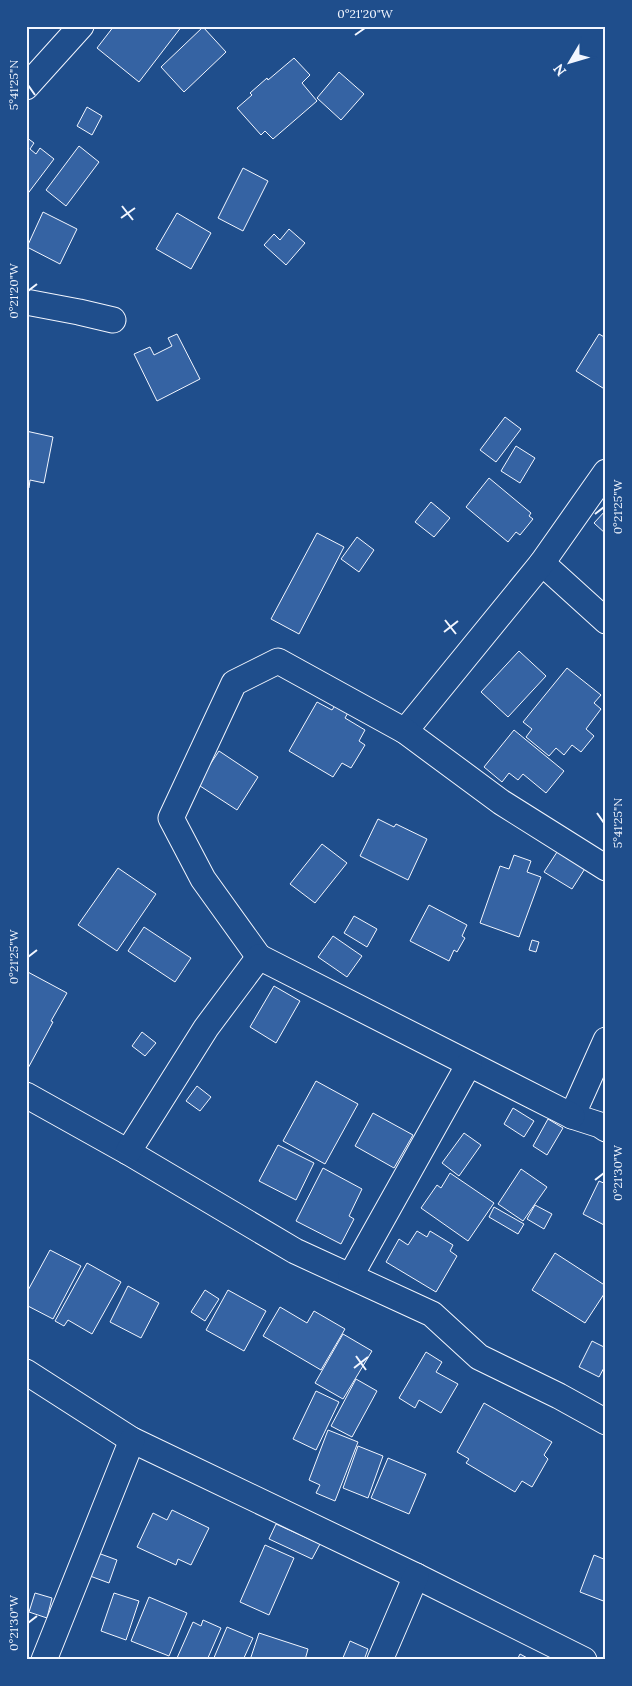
<svg xmlns="http://www.w3.org/2000/svg" width="632" height="1686" font-family="Lora,serif">
  <style>
    .building { fill: #3563a3; stroke: #f2f6ff }
    .lines { fill: none; stroke-linecap: round; stroke-linejoin: round }
    .minor-casing { stroke: #f2f6ff; stroke-width: 27 }
    .minor { stroke: #1f4e8c; stroke-width: 25 }
    .ticks { fill: none; stroke: #f2f6ff; stroke-width: 2 }
    .neatline { fill: none; stroke: #f2f6ff; stroke-width: 2 }
    .ticks-label { font-size: 12px; text-anchor: middle; fill: #f2f6ff }
  </style>
  <rect width="100%" height="100%" fill="#1f4e8c"/>
  <g class="building">
    <path d="M114,26H182L139,82L97,48Z"/>
    <path d="M203,27L226,52L184,92L161,67Z"/>
    <path d="M294,58L310,75L302,83L317,101L273,139L265,131L261,135L237,108L252,95L250,93L267,78L268,80Z"/>
    <path d="M339,72L364,94L341,120L317,98Z"/>
    <path d="M87,107L102,116L92,135L77,126Z"/>
    <path d="M26,137L34,143L30,149L36,154L40,148L54,159L26,196Z"/>
    <path d="M79,146L99,162L66,206L46,190Z"/>
    <path d="M243,168L268,181L243,231L218,218Z"/>
    <path d="M43,212L77,229L60,264L27,247Z"/>
    <path d="M177,213L211,233L191,269L156,249Z"/>
    <path d="M289,229L305,243L286,265L264,245L274,234L280,240Z"/>
    <path d="M177,334L200,379L157,401L134,354L150,347L154,355L172,346L168,338Z"/>
    <path d="M599,334L606,338V390L576,371Z"/>
    <path d="M505,417L521,429L496,462L480,450Z"/>
    <path d="M26,431L53,437L44,483L30,480L29,488H26Z"/>
    <path d="M516,446L535,458L520,483L501,471Z"/>
    <path d="M489,478L531,513L529,516L533,519L520,535L516,532L508,542L466,507Z"/>
    <path d="M431,502L450,518L434,537L415,522Z"/>
    <path d="M606,510V534L594,523Z"/>
    <path d="M317,533L344,547L299,634L271,619Z"/>
    <path d="M357,537L374,550L359,572L341,559Z"/>
    <path d="M519,651L546,676L508,717L481,692Z"/>
    <path d="M567,668L601,695L594,703L601,709L586,729L594,736L581,752L572,745L564,755L556,748L549,756L526,737L532,729L523,722Z"/>
    <path d="M317,702L332,710L336,704L349,711L345,718L365,730L359,741L365,745L351,768L342,763L333,777L289,751Z"/>
    <path d="M514,730L564,771L546,793L523,774L518,780L509,773L502,782L484,767Z"/>
    <path d="M219,751L258,777L237,810L197,784Z"/>
    <path d="M378,819L394,827L396,824L427,839L408,880L360,856Z"/>
    <path d="M322,844L347,863L315,903L290,884Z"/>
    <path d="M559,849L586,867L572,889L544,872Z"/>
    <path d="M514,855L531,861L527,872L541,877L519,937L480,923L500,866L509,869Z"/>
    <path d="M118,868L156,894L117,951L78,925Z"/>
    <path d="M429,905L467,925L462,936L465,938L457,952L454,950L449,961L410,941Z"/>
    <path d="M354,916L377,929L367,947L344,933Z"/>
    <path d="M144,927L191,958L175,982L128,951Z"/>
    <path d="M333,936L362,956L347,977L318,957Z"/>
    <path d="M532,940L539,942L536,952L529,950Z"/>
    <path d="M26,971L67,993L51,1021L53,1022L26,1072Z"/>
    <path d="M274,986L300,1001L276,1043L250,1027Z"/>
    <path d="M142,1032L156,1043L145,1056L132,1046Z"/>
    <path d="M316,1081L358,1104L325,1164L283,1141Z"/>
    <path d="M197,1086L211,1097L200,1111L186,1101Z"/>
    <path d="M513,1108L534,1121L524,1137L504,1124Z"/>
    <path d="M373,1113L413,1135L394,1168L355,1146Z"/>
    <path d="M548,1119L563,1128L547,1155L533,1146Z"/>
    <path d="M464,1133L481,1145L459,1176L442,1163Z"/>
    <path d="M278,1145L314,1163L296,1200L259,1181Z"/>
    <path d="M323,1168L362,1189L349,1216L354,1219L341,1244L296,1221Z"/>
    <path d="M521,1169L547,1187L523,1221L498,1204Z"/>
    <path d="M450,1173L494,1203L468,1241L421,1208L437,1185L441,1188Z"/>
    <path d="M599,1181L606,1184V1226L583,1214Z"/>
    <path d="M535,1205L552,1214L544,1229L527,1219Z"/>
    <path d="M494,1207L524,1224L518,1234L489,1217Z"/>
    <path d="M417,1231L427,1237L430,1231L453,1245L450,1251L457,1256L436,1292L386,1262L399,1239L408,1245Z"/>
    <path d="M50,1250L81,1266L53,1319L26,1305V1294Z"/>
    <path d="M555,1253L606,1286V1291L585,1323L532,1290Z"/>
    <path d="M87,1263L121,1282L92,1334L68,1320L64,1326L55,1321Z"/>
    <path d="M128,1286L159,1303L141,1338L110,1322Z"/>
    <path d="M205,1290L219,1299L205,1321L191,1312Z"/>
    <path d="M228,1290L266,1311L244,1351L206,1330Z"/>
    <path d="M280,1307L307,1323L314,1311L345,1329L321,1370L263,1336Z"/>
    <path d="M343,1334L372,1351L343,1399L315,1383Z"/>
    <path d="M592,1341L606,1348V1364L599,1377L579,1367Z"/>
    <path d="M426,1352L442,1362L436,1372L458,1384L441,1413L419,1400L415,1408L399,1398Z"/>
    <path d="M356,1379L377,1391L352,1437L331,1426Z"/>
    <path d="M316,1391L339,1402L316,1450L293,1439Z"/>
    <path d="M484,1403L552,1442L544,1455L548,1459L532,1487L522,1481L515,1492L466,1463L469,1459L457,1452Z"/>
    <path d="M328,1430L358,1442L335,1501L316,1493L320,1485L309,1480Z"/>
    <path d="M358,1446L383,1456L368,1498L343,1488Z"/>
    <path d="M388,1458L426,1474L409,1514L371,1498Z"/>
    <path d="M172,1510L209,1528L191,1565L178,1559L176,1565L137,1547L153,1513L167,1520Z"/>
    <path d="M276,1524L320,1544L312,1559L269,1539Z"/>
    <path d="M265,1545L294,1558L269,1615L240,1602Z"/>
    <path d="M98,1553L117,1560L109,1583L90,1576Z"/>
    <path d="M594,1555L606,1560V1602L580,1592Z"/>
    <path d="M35,1593L52,1598L47,1618L29,1612Z"/>
    <path d="M114,1593L139,1601L126,1640L101,1631Z"/>
    <path d="M149,1597L187,1613L169,1656L131,1641Z"/>
    <path d="M203,1620L221,1628L207,1660H180L177,1658L193,1622L201,1626Z"/>
    <path d="M227,1627L253,1638L243,1660H213Z"/>
    <path d="M259,1633L308,1649L305,1660H250Z"/>
    <path d="M350,1641L368,1649L364,1660H342Z"/>
    <path d="M520,1654L531,1660H517Z"/>
  </g>
  <g class="lines">
    <g class="minor-casing">
      <g id="minor">
        <path d="M26,87L81,26"/>
        <path d="M26,302L79,312L113,320"/>
        <path d="M542,563L606,621"/>
        <path d="M405,731L542,563L606,472"/>
        <path d="M259,957L203,879L171,818L234,683L278,661L405,731L501,802L606,868"/>
        <path d="M606,1040L572,1116L600,1125L606,1129"/>
        <path d="M26,1095L128,1152L295,1251L432,1314L479,1357L559,1396L606,1422"/>
        <path d="M128,1152L206,1028L259,957L572,1116"/>
        <path d="M351,1275L469,1064"/>
        <path d="M26,1372L132,1440L416,1576L584,1660"/>
        <path d="M44,1660L132,1440"/>
        <path d="M380,1660L416,1576"/>
      </g>
    </g>
    <use href="#minor" class="minor"/>
  </g>
  <path class="ticks" d="M355,35L365,28M28,85L35,95M122,206L133,220M121,218L135,208M28,291L37,284M595,514L604,507M445,620L456,634M444,632L458,621M597,813L604,823M28,957L37,950M595,1180L604,1173M356,1356L366,1370M354,1368L368,1357M28,1623L37,1616"/>
  <rect width="632" height="1686" fill="none" stroke="#1f4e8c" stroke-width="55"/>
  <g transform="translate(570 62) rotate(232)" stroke="#1f4e8c" stroke-width="4" paint-order="stroke">
  <path d="M0-4L9 19L0 12L-9 19Z" fill="#f2f6ff"/>
  <text y="-8" font-size="14" font-weight="bold" text-anchor="middle" fill="#f2f6ff">N</text>
  </g>
  <rect x="28" y="28" width="576" height="1630" class="neatline"/>
  <g class="ticks-label">
    <text x="365" y="18">0°21'20"W</text>
    <text transform="translate(14 85) rotate(-90)" y="4">5°41'25"N</text>
    <text transform="translate(14 291) rotate(-90)" y="4">0°21'20"W</text>
    <text transform="translate(618 507) rotate(-90)" y="4">0°21'25"W</text>
    <text transform="translate(618 823) rotate(-90)" y="4">5°41'25"N</text>
    <text transform="translate(14 957) rotate(-90)" y="4">0°21'25"W</text>
    <text transform="translate(618 1173) rotate(-90)" y="4">0°21'30"W</text>
    <text transform="translate(14 1623) rotate(-90)" y="4">0°21'30"W</text>
  </g>
</svg>
